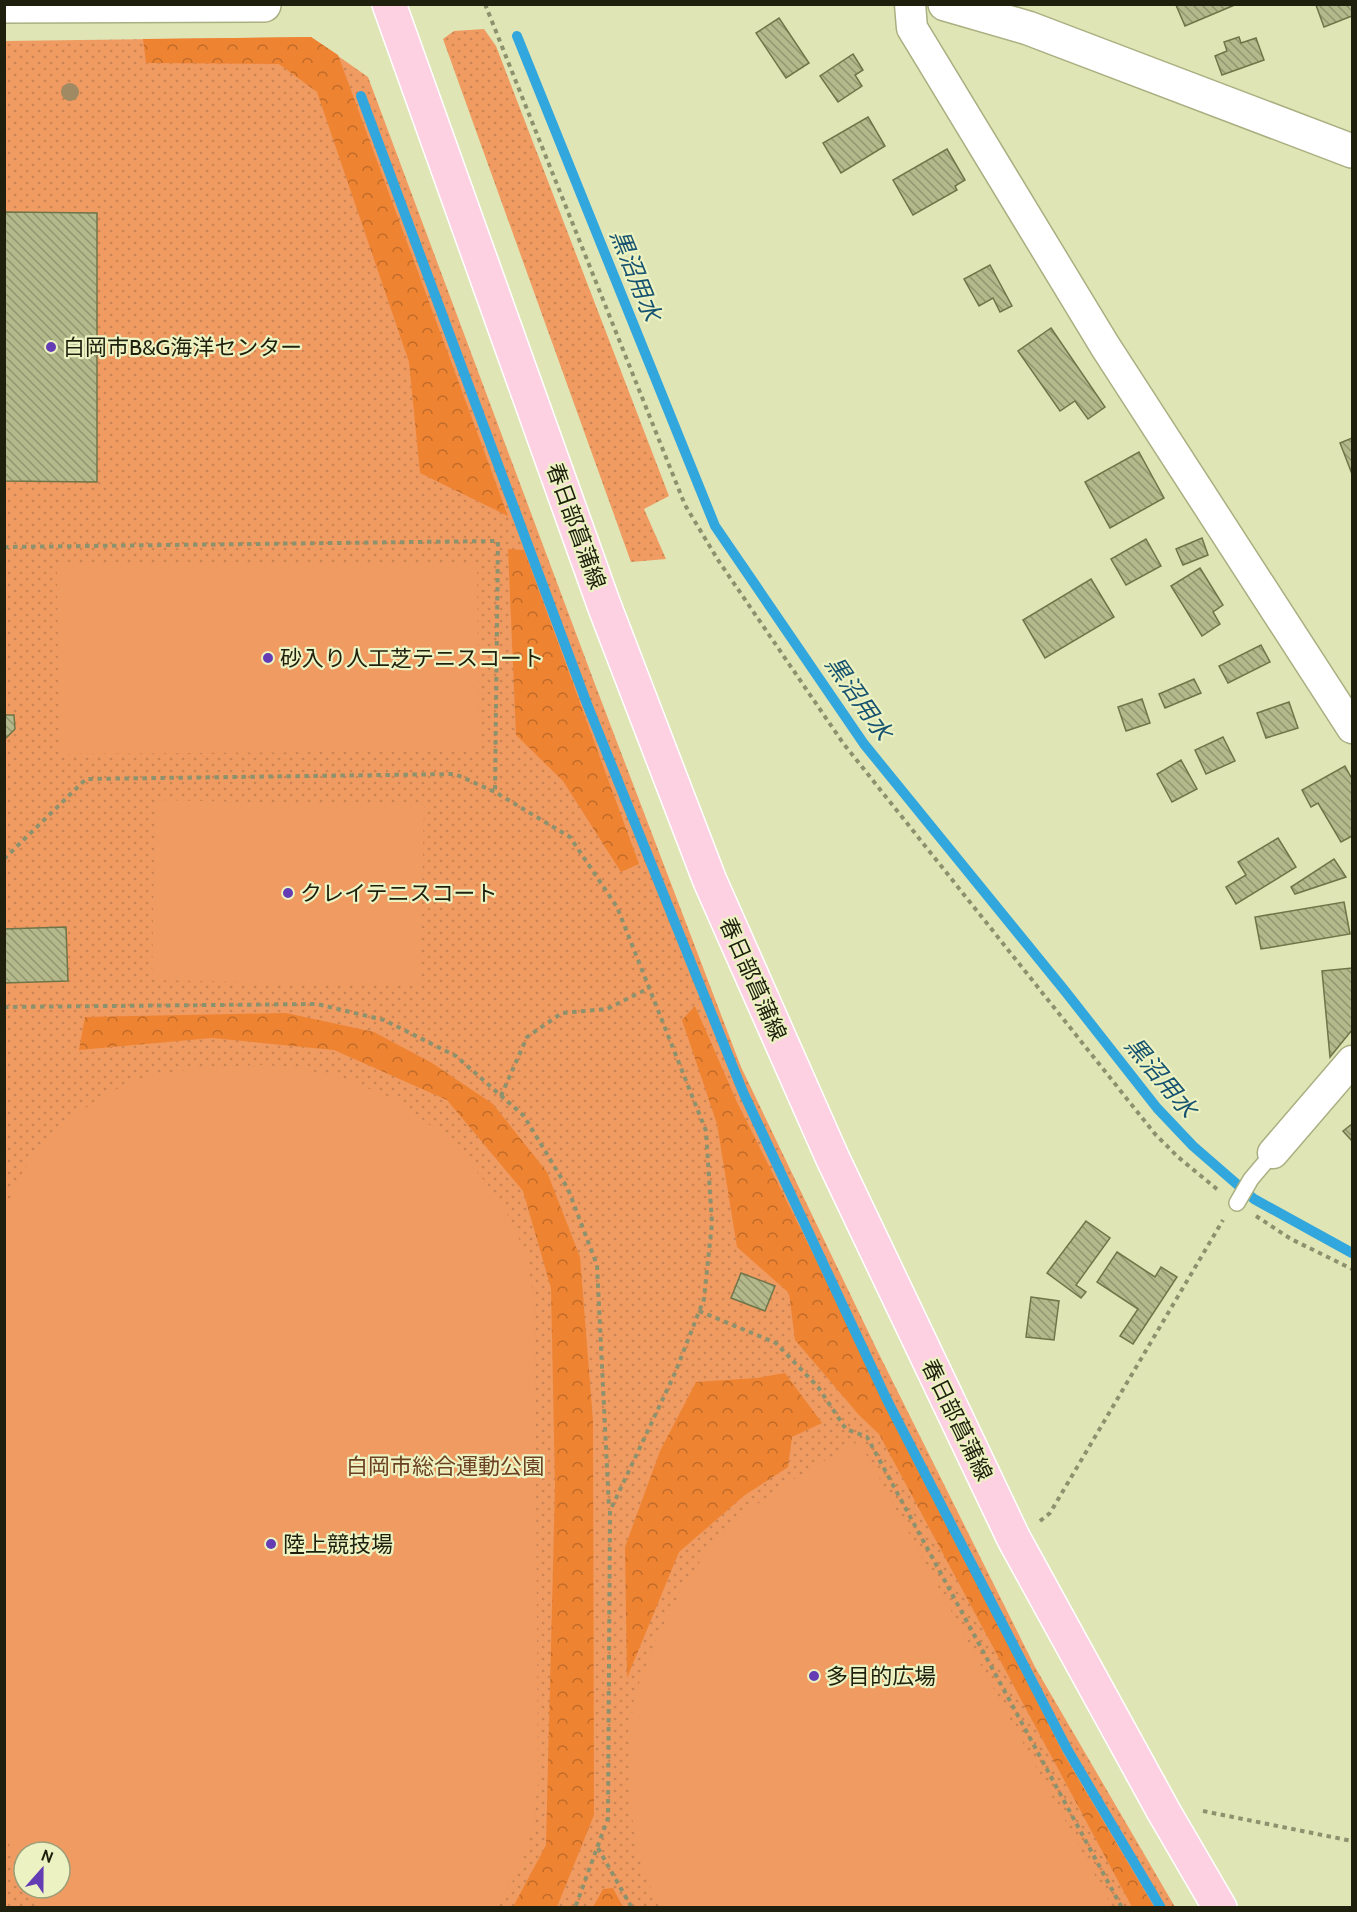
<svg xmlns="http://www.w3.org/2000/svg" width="1357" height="1912" font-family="Cabin,'Noto Sans JP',sans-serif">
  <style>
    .grass { fill: url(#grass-dots); fill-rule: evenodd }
    .forest { fill: url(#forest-crowns) }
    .garden { fill: #f09b62 }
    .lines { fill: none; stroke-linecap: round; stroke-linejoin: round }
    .stream { stroke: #32a7dd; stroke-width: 10 }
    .building { fill: url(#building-back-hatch); stroke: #707549; stroke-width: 1.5 }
    .service-casing { stroke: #aaaf81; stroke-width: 18 }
    .minor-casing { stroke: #aaaf81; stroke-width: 33 }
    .tertiary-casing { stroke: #aaaf81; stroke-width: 36 }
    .primary-casing { stroke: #fff; stroke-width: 36 }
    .path { stroke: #8d926e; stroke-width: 4; stroke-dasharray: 4.5 4.5; stroke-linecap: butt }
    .service { stroke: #fff; stroke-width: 15 }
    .minor { stroke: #fff; stroke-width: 30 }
    .tertiary { stroke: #fff; stroke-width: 33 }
    .primary { stroke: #fdd1e2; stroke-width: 33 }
    .tree { fill: #a08a64 }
    .poi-dot { fill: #643db5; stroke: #ecf2c1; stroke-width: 2 }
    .labels { text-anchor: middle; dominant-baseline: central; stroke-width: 4.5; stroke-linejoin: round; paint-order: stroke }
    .poi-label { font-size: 22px; fill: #1e200d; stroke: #ecf2c1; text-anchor: start }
    .street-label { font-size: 22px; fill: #1e200d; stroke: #ecf2c1 }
    .park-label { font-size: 22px; fill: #6c4022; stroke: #ecf2c1 }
    .water-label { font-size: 24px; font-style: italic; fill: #175370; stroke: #ecf2c1 }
  </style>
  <defs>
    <pattern id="grass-dots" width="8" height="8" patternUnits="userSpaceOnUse" patternTransform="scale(1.5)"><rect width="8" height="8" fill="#f09b62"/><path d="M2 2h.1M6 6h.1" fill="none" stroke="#cd8554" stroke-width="1.8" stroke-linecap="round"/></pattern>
    <pattern id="forest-crowns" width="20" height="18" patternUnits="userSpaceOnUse" patternTransform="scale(1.5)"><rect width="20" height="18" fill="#ee8332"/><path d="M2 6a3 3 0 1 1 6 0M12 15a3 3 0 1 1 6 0" fill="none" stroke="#c06b29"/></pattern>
    <pattern id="building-back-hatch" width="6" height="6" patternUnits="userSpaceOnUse" patternTransform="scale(1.5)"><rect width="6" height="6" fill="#b3b98a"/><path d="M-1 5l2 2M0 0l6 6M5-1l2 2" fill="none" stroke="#91966f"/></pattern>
  </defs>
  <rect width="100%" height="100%" fill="#dfe5b5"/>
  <g class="grass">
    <path d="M484,29L496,46L669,496L644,509L666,559L631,562L443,39L454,31Z"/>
    <path d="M311,37L368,77L596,687L741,1067L877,1350L1035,1667L1175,1907H5L4,41ZM24,1852H60V1888H24Z"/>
  </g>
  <g class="forest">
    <path d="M311,37L338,55L508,516L420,473L409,362L317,92L279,64L146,63L143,39Z"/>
    <path d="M508,549L524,550L639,864L621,872L563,781L516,735Z"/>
    <path d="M695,1006L737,1102L1064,1755L1154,1907H1132L879,1434L859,1415L795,1340L789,1293L737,1247L717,1124L682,1020Z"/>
    <path d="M286,1013L374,1032L432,1063L493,1104L547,1172L580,1257L593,1421L594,1815L557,1907H513L546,1845L555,1486L551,1288L523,1191L447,1100L334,1050L212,1038L79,1050L85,1017Z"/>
    <path d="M785,1373L822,1423L792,1437L788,1467L745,1495L679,1552L627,1678L625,1547L660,1451L696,1382L757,1378Z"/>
    <path d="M613,1888L623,1907H593L603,1889Z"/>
  </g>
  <g class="garden">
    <path d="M477,563L479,751L59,754L57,565Z"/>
    <path d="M155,800L424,806L420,986L152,980Z"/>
    <path d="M261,1065L293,1067L339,1077L397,1100L453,1143L501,1201L526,1254L535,1305L538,1783L533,1827L518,1873L495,1907H39L29,1888H60V1852H24V1878L11,1850L4,1827L5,1214C7,1207 9,1200 12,1193C34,1140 101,1087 156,1075C191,1067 226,1066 261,1065Z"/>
    <path d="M859,1441L1112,1907H659C652,1889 640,1868 637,1848C628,1802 627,1746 634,1699C636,1689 641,1679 645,1669C664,1617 693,1561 734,1523C771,1490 816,1466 859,1441Z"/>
  </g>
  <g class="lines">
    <g class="stream">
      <path d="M517,36L715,526L864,744L1065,991L1157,1108L1193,1146L1254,1199L1352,1253"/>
      <path d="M361,96L587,704L743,1092L887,1400L1067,1749L1161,1908"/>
    </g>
  </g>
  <g class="building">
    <path d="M1352,4V16L1324,27L1316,5Z"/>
    <path d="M1176,5V4H1237L1185,26Z"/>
    <path d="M779,18L809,63L786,78L756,33Z"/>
    <path d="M1239,37L1241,43L1256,38L1264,60L1222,75L1215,56L1227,51L1224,42Z"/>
    <path d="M853,54L863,70L855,75L862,86L838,102L820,76Z"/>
    <path d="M868,117L885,146L841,173L823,143Z"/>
    <path d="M947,149L965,180L955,186L957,190L913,215L893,180Z"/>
    <path d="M4,212L97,213V482L4,481Z"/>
    <path d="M990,265L1012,306L1000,312L993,298L979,306L964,279Z"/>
    <path d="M1051,328L1105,407L1088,419L1075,401L1060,411L1018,351Z"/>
    <path d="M1352,438V474L1340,443Z"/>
    <path d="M1139,452L1164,498L1110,528L1085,482Z"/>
    <path d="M1202,538L1208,555L1183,565L1176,549Z"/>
    <path d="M1146,539L1161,566L1126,585L1111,559Z"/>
    <path d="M1200,568L1223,605L1213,612L1220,624L1202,636L1171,586Z"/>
    <path d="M1091,579L1114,617L1045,658L1023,620Z"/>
    <path d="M1261,645L1270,662L1228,683L1219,666Z"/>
    <path d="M1194,679L1201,693L1165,708L1159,694Z"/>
    <path d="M1142,699L1150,723L1126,731L1118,707Z"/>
    <path d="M1289,702L1298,728L1266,738L1257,713Z"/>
    <path d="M4,715H14L15,729L4,740Z"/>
    <path d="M1223,737L1235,761L1206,774L1195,750Z"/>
    <path d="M1181,760L1197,789L1172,802L1157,774Z"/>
    <path d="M1345,766L1352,779V836L1341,842L1318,803L1311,807L1302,790Z"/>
    <path d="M1278,838L1296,867L1236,904L1226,887L1246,875L1238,862Z"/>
    <path d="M1334,859L1346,877L1295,894L1291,887Z"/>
    <path d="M1344,902L1350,934L1261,949L1255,917Z"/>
    <path d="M66,927L68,981L4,983V929Z"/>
    <path d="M1352,968V1030L1330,1057L1322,971Z"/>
    <path d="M1352,1124V1141L1343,1131Z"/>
    <path d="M1086,1221L1110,1238L1076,1285L1086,1292L1081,1298L1047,1273Z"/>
    <path d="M1117,1252L1155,1277L1161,1267L1177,1277L1133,1344L1120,1336L1138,1309L1097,1282Z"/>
    <path d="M741,1273L775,1286L765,1311L731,1298Z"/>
    <path d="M1031,1297L1059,1301L1054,1340L1026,1337Z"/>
  </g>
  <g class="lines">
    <g class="service-casing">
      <path id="service" d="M1237,1203L1251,1179L1273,1153"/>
    </g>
    <g class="minor-casing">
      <g id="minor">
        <path d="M910,4L912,28L1105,346L1352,728"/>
        <path d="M1273,1153L1352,1061"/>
      </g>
    </g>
    <g class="tertiary-casing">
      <g id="tertiary">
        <path d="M945,4L1028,28L1352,151"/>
        <path d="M4,6L264,5"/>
      </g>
    </g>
    <g class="primary-casing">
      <path id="primary" d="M389,4L604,605L710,881L833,1159L1014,1539L1164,1812L1220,1908"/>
    </g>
    <g class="path">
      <path d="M485,4L685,505L718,560L843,743L1155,1134L1178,1157L1218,1190"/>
      <path d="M4,547L498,541L495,792"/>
      <path d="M4,859L86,779L455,774L495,792L570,837L617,907L706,1131L712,1223L704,1299L675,1373L610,1511L608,1818L575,1908"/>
      <path d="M4,1007L317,1004L384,1020L456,1056L524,1116L568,1189L597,1265L609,1508"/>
      <path d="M501,1096L527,1037L562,1013L607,1009L649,988"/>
      <path d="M1256,1216L1291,1239L1352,1269"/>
      <path d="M699,1311L776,1343L818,1387L846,1429L867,1437L1122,1908"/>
      <path d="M1040,1521L1050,1513L1223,1220"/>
      <path d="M1203,1811L1352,1841"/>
      <path d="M598,1848L632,1908"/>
    </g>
    <use href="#service" class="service"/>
    <use href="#minor" class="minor"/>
    <use href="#tertiary" class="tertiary"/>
    <use href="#primary" class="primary"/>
  </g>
  <circle class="tree" cx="70" cy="92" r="9"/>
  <g class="poi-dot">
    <circle cx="51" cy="347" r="6"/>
    <circle cx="268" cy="658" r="6"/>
    <circle cx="288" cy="893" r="6"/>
    <circle cx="271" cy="1544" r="6"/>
    <circle cx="814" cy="1676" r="6"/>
  </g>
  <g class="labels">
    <g class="poi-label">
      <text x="63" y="347">白岡市B&amp;G海洋センター</text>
      <text x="280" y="658">砂入り人工芝テニスコート</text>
      <text x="300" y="893">クレイテニスコート</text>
      <text x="283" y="1544">陸上競技場</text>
      <text x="826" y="1676">多目的広場</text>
    </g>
    <g class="street-label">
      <text transform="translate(576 526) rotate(70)">春日部菖蒲線</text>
      <text transform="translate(753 979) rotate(66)">春日部菖蒲線</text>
      <text transform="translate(957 1420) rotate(64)">春日部菖蒲線</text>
    </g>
    <g class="park-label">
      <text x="445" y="1466">白岡市総合運動公園</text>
    </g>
    <g class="water-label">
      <text transform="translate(636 275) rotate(68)">黒沼用水</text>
      <text transform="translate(859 698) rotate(55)">黒沼用水</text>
      <text transform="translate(1161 1077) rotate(50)">黒沼用水</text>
    </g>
  </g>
  <rect width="1357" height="1912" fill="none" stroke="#1e200d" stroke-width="12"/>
  <g transform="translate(42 1870) rotate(21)"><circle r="28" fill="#ecf2c1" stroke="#9a9e79" stroke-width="1.5"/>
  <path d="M0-4.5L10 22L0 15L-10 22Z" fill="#643db5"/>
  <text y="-9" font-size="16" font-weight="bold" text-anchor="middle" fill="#1e200d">N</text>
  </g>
</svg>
